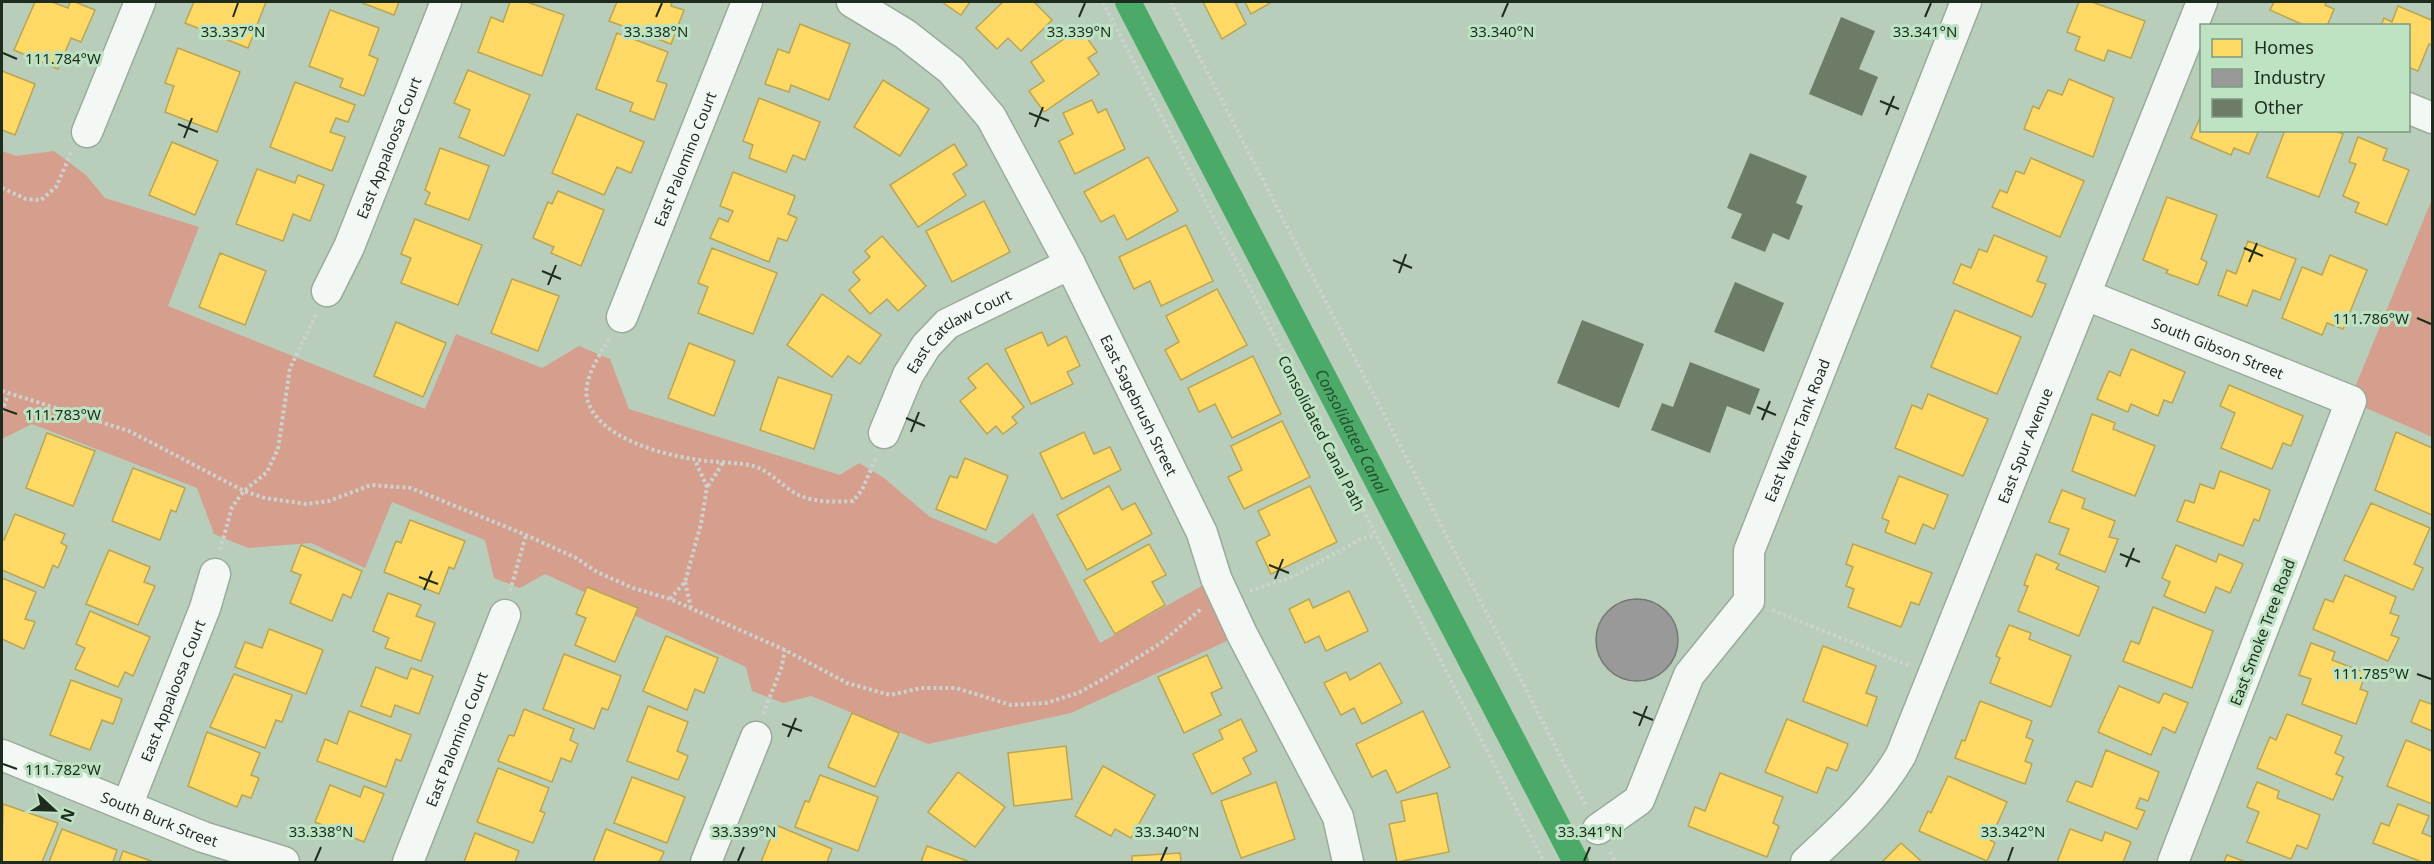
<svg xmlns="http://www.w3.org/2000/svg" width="2434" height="864" font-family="'Noto Sans',sans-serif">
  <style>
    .green { fill: #d69e8d }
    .homes { fill: #ffd966; stroke: #bba551; stroke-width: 1.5 }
    .industry { fill: #999; stroke: #747874; stroke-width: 1.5 }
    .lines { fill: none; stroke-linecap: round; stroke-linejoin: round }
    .canal { stroke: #4caa68; stroke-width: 26 }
    .building { fill: #6d7c66 }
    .minor-casing { stroke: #9aab9c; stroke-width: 33 }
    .path { stroke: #ccd2cd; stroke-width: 4; stroke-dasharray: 3 3; stroke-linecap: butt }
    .minor { stroke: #f4f8f5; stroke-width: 30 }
    .ticks { fill: none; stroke: #1d2c1f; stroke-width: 2 }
    .labels { text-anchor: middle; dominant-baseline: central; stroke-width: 6; stroke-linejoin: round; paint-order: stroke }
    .street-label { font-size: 15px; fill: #1d2c1f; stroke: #bde3c2 }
    .water-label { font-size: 16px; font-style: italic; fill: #25512e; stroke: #bde3c2 }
    .ticks-label { font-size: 15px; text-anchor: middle; fill: #1d2c1f; stroke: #bde3c2; stroke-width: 6; stroke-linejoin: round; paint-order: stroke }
  </style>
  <rect width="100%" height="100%" fill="#b8cebb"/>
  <g class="green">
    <path d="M2,151L16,156L54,151L86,175L105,198L199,227L168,306L425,409L456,334L542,368L579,346L610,359L629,409L840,475L859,463L884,478L930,517L996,544L1033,513L1100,643L1216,578L1242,634L1071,713L928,744L811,696L783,703L752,691L746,667L545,574L520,588L494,578L485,540L392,502L365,568L311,543L248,548L214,534L197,488L32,424L2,439Z"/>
    <path d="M2432,199V437L2366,408L2356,385Z"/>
  </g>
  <g class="homes">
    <path d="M35,2H52L68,8L70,2H75L95,10L81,42L71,38L58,69L14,50Z"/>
    <path d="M194,2H266L248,48L185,23Z"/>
    <path d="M360,2H399L394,15Z"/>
    <path d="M510,2H527L564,15L542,76L478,52L491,17L503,22Z"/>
    <path d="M617,2H672L671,6L684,10L671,44L609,21Z"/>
    <path d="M942,2H970L961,15Z"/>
    <path d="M1003,2H1034L1052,20L1021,51L1008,38L997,49L976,28Z"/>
    <path d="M1203,2H1235L1246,24L1222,39Z"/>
    <path d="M1245,2H1272L1251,14Z"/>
    <path d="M2079,2H2092L2145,21L2131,58L2108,50L2104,61L2075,50L2080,37L2067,32Z"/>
    <path d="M2274,2H2326L2325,5L2334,9L2327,26H2306L2270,10Z"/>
    <path d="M2398,6L2431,20L2432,16V45L2429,44L2418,71L2408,67V26H2381L2384,18L2392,22Z"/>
    <path d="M330,10L379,28L369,55L378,59L364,96L340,87L343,79L309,66Z"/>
    <path d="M800,24L850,44L829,100L791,85L789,92L765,84L778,49L789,53Z"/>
    <path d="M1080,28L1097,52L1088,58L1099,74L1044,112L1029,91L1044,81L1031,62Z"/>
    <path d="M617,33L668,52L657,81L667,84L654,120L630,111L633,103L596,89Z"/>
    <path d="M178,48L240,72L217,132L165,112L174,86L165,83Z"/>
    <path d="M468,70L530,95L504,156L459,137L470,110L454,103Z"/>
    <path d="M2,71L35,84L15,135L2,130Z"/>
    <path d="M2069,79L2114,98L2093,157L2024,129L2033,106L2039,109L2048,90L2062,95Z"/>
    <path d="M883,80L929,109L900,156L854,127Z"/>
    <path d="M295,82L355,105L348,122L336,118L330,132L345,137L332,171L270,147Z"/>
    <path d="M759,98L820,122L805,160L793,155L786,172L749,158L753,145L743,141Z"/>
    <path d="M1092,100L1098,113L1106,109L1125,149L1075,174L1059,141L1073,134L1063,113Z"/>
    <path d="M577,114L644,142L631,173L617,167L604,195L552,173Z"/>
    <path d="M2202,114V130H2259L2249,154L2234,148L2231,155L2191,138Z"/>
    <path d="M2285,130H2333L2343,134L2319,197L2267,177Z"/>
    <path d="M2358,137L2387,149L2383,160L2409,170L2387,225L2355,212L2359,203L2343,196L2356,164L2349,162Z"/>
    <path d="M172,142L218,161L195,215L149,195Z"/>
    <path d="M954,144L967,165L953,174L966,195L918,227L890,185Z"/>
    <path d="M440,148L489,166L469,220L425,204L430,193L425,190Z"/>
    <path d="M1148,157L1178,211L1127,240L1114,215L1101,222L1084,192Z"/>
    <path d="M2031,158L2084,181L2060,237L1992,207L2000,190L2007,193L2016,171L2024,174Z"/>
    <path d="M257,169L295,183L298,175L324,185L310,221L293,214L283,241L236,224Z"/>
    <path d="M733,172L795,196L788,214L797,218L787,241L778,238L769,262L710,238L719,218L728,222L733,211L720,206Z"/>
    <path d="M558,191L604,210L581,266L551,253L554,247L533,238L548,202L552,204Z"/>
    <path d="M2167,197L2217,215L2201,259L2207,262L2198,285L2166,273L2168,270L2143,260Z"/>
    <path d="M984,201L1010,252L952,282L926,231Z"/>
    <path d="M415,219L482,245L458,305L401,283L411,258L401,254Z"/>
    <path d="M1186,225L1213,281L1161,306L1150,281L1134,289L1119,257Z"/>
    <path d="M1994,235L2047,257L2037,281L2046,284L2032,317L1953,283L1961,264L1971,268L1979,249L1987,252Z"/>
    <path d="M882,236L926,286L898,311L887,299L870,314L849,290L860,280L853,272L870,257L865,251Z"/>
    <path d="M2248,241L2296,259L2280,300L2253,290L2247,306L2218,295L2227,270L2236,274Z"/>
    <path d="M712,248L777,273L753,334L698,313L708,287L698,283Z"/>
    <path d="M220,253L266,271L245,325L199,307Z"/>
    <path d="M2330,255L2367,270L2343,329L2327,323L2322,335L2282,318L2302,267L2322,275Z"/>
    <path d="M512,279L559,296L538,351L491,333Z"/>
    <path d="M1217,289L1247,345L1181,380L1165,350L1179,342L1166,316Z"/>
    <path d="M822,294L881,335L860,364L848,356L832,377L787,345Z"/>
    <path d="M1955,310L2021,337L1997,394L1931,367Z"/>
    <path d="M396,322L446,343L423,397L374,376Z"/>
    <path d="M1042,332L1048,346L1066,336L1080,366L1067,372L1073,384L1031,404L1005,349Z"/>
    <path d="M689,343L735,361L714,416L668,398Z"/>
    <path d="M2131,349L2185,372L2172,403L2164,400L2158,416L2131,404L2128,412L2097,399L2109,371L2120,376Z"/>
    <path d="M1253,356L1281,414L1232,438L1215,404L1199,412L1188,388Z"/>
    <path d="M987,363L1024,407L1012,417L1017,423L1003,434L996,426L987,434L960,401L976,388L968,378Z"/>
    <path d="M778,377L832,395L814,449L760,430Z"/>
    <path d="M2229,385L2303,416L2291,446L2283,443L2272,469L2221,448L2235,413L2220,406Z"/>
    <path d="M1928,394L1988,419L1963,476L1895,448L1912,405L1922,409Z"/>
    <path d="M2092,414L2115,423L2113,429L2155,446L2135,496L2072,471Z"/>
    <path d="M1282,421L1310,477L1244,509L1228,477L1242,470L1231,446Z"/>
    <path d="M1084,432L1094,454L1110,447L1121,470L1062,499L1040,453Z"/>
    <path d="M2396,432L2432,448V515L2375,490Z"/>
    <path d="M47,433L95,451L73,506L26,488Z"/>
    <path d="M965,458L1008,476L986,530L936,509L950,476L957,478Z"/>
    <path d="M133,468L185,488L176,512L171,510L160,540L112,521Z"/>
    <path d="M2220,471L2270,490L2259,521L2254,519L2243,546L2177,521L2185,500L2194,503L2200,484L2214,489Z"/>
    <path d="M1899,476L1948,495L1934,529L1923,524L1915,544L1885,532L1889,521L1882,518Z"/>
    <path d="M1109,486L1122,510L1135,503L1152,534L1087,570L1057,515Z"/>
    <path d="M1310,486L1337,542L1271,574L1256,542L1270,535L1258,511Z"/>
    <path d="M2062,490L2085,499L2082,508L2115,521L2109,537L2118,539L2105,572L2059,554L2069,529L2049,522Z"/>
    <path d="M2371,503L2430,528L2414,564L2423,568L2413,590L2344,560Z"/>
    <path d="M15,514L65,534L61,543L67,546L58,568L53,565L44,588L2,570V539L4,540Z"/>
    <path d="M410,520L465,541L454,569L449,567L439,594L384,572L396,541L401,543Z"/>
    <path d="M1149,544L1166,575L1152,582L1165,605L1115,634L1084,580Z"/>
    <path d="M1853,544L1932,573L1919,605L1911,602L1901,627L1848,607L1854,589L1846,586L1853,567L1846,564Z"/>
    <path d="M301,545L362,571L351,598L343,594L332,621L290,603L301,575L291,571Z"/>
    <path d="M2176,545L2216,562L2219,554L2243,564L2230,593L2216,587L2205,613L2164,596L2170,582L2162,578Z"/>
    <path d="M109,550L150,567L144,582L155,586L138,625L86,604Z"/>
    <path d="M2036,554L2059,564L2056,569L2099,587L2079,636L2018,611L2028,586L2024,585Z"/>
    <path d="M2345,575L2396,597L2390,613L2399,616L2391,635L2399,638L2388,661L2313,629L2325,599L2333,602Z"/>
    <path d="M2,578L36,592L25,619L35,622L24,649L2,639Z"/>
    <path d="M587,587L638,608L615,662L575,645L586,618L576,614Z"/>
    <path d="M1349,591L1368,631L1326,651L1319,636L1305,643L1289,609L1309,599L1313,608Z"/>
    <path d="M388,593L421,605L416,616L435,623L421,661L385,648L389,638L373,631Z"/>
    <path d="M2153,607L2213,631L2192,688L2123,661L2131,641L2139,644Z"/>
    <path d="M90,611L150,637L133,676L125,672L118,687L75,669L85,648L76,644Z"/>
    <path d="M2009,625L2031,633L2029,639L2071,656L2051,707L1990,683L2000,658L1996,656Z"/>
    <path d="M269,629L323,650L306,694L235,667L245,642L262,648Z"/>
    <path d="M666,636L718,658L704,693L695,689L687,710L643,691Z"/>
    <path d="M2311,643L2335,652L2332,660L2366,673L2360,689L2368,692L2356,724L2302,704L2311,679L2299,675Z"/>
    <path d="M1823,646L1876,666L1866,693L1877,697L1867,726L1803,701Z"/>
    <path d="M564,654L621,676L608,710L602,708L594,729L543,709Z"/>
    <path d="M1207,655L1222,688L1211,693L1221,715L1184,733L1158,677Z"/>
    <path d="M1380,663L1402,703L1362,724L1354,708L1341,715L1324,683L1346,672L1350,680Z"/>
    <path d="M376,667L407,679L411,668L433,676L419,714L395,705L391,717L361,706Z"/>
    <path d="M234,674L292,695L282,722L276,720L265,748L210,727Z"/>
    <path d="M71,680L122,699L113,724L102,720L90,750L50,735Z"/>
    <path d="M2119,686L2159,703L2164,693L2188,703L2175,733L2163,727L2151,755L2098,732Z"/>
    <path d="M2432,699V731L2411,722L2420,700L2431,704Z"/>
    <path d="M1980,701L2032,721L2026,737L2033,740L2025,761L2032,764L2025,784L1955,758L1962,740L1965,741Z"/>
    <path d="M648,706L688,722L677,751L688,756L678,780L627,761Z"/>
    <path d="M524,709L574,729L570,740L578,744L571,762L561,758L552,782L498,761L509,735L514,736Z"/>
    <path d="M349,711L411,735L401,761L396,759L386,787L317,761L325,739L337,744Z"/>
    <path d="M1423,711L1450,767L1397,793L1386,770L1372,777L1356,744Z"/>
    <path d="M852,713L899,733L875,787L828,767Z"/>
    <path d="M2287,714L2342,736L2335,753L2344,757L2336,774L2343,777L2333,800L2257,768L2270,737L2276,740Z"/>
    <path d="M1241,719L1257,751L1243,758L1251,774L1212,794L1193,754L1223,739L1219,730Z"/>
    <path d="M1787,719L1848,744L1837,771L1827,767L1817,793L1765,772Z"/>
    <path d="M207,732L260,753L251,775L259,778L251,798L242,795L237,807L188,786Z"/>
    <path d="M2406,740L2432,751V804L2387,786Z"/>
    <path d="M1066,746L1072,799L1014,806L1008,753Z"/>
    <path d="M2106,750L2159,772L2148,801L2140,798L2136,808L2145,811L2137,829L2067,801L2076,781L2092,787Z"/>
    <path d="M1103,766L1155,795L1131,838L1115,829L1111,836L1075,816Z"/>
    <path d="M498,768L549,788L540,811L545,813L533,843L477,822Z"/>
    <path d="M958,772L1005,807L975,847L928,812Z"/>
    <path d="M1720,773L1783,797L1773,823L1779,826L1767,857L1688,826L1695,807L1705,811Z"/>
    <path d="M820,775L878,797L858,851L795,827L805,801L809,802Z"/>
    <path d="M1948,776L2007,802L1990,840L1995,843L1987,861L1919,831L1928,811L1931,813Z"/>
    <path d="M632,777L685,797L667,843L614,823Z"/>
    <path d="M1276,782L1295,839L1241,858L1221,801Z"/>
    <path d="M2257,782L2279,791L2277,798L2320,815L2307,849L2297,845L2291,859L2247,842L2259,812L2247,807Z"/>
    <path d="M330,785L360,797L364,786L384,794L364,842L315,822Z"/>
    <path d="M1437,793L1449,852L1397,862L1389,824L1405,821L1401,801Z"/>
    <path d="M3,804L58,823L42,862H2Z"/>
    <path d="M2398,804L2429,816L2422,833L2432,837V862H2422L2373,843L2381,823L2389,826Z"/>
    <path d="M776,825L832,849L827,862H761Z"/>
    <path d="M62,829L117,850L113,862H49Z"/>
    <path d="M606,829L664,852L659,862H593Z"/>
    <path d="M2070,829L2102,841L2105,832L2131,842L2123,862H2057Z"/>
    <path d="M475,833L519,851L515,862H464Z"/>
    <path d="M1901,843L1922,862H1882Z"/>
    <path d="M927,846L970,862H921Z"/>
    <path d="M123,851L154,862H119Z"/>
    <path d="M1180,853L1181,862H1132V856Z"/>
    <path d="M2227,855L2246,862H2224Z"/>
  </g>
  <circle class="industry" cx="1637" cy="640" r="41"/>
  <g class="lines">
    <path class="canal" id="s1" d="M1128,2L1576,862"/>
  </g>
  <g class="building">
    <path d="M1841,17L1875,31L1859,69L1878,77L1862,116L1809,94Z"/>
    <path d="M1750,153L1807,176L1796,203L1803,206L1789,240L1773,233L1765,252L1731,238L1742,214L1727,208Z"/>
    <path d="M1735,282L1784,303L1764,352L1714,332Z"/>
    <path d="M1582,320L1644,344L1619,408L1557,383Z"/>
    <path d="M1690,362L1760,389L1750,415L1727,406L1710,453L1651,430L1662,403L1673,407Z"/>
  </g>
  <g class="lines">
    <g class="minor-casing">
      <g id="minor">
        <path id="s2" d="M852,2L905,34L951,70L991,117L1070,264L1202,533L1216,578L1242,634L1338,817L1348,862"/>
        <path d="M2408,108L2432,118"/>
        <path d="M87,132L140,2"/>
        <path id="s3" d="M327,291L349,247L446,2"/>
        <path id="s4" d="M2086,295L2351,401L2173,862"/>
        <path id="s5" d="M622,317L747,2"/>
        <path id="s6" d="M884,433L908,375L926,346L947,324L1070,264"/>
        <path id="s7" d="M2,755L203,837L284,862"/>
        <path id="s8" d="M127,806L205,608L215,574"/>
        <path id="s9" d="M1598,829L1639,800L1689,675L1749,601V551L1966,2"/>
        <path id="s10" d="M408,862L505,615"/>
        <path d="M706,862L756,737"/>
        <path id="s11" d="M1806,862C1842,829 1876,798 1901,755L2202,2"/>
      </g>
    </g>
    <g class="path">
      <path d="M1103,2L1544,862"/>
      <path d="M1171,2L1586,806"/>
      <path d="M2,188L26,199L41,200L56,187L72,151"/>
      <path d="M609,339C600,354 583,379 587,398C596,437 660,454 693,459C713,463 733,461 753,466C769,470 781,485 795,493C813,503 833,502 853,501L862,490L876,458"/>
      <path d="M2,391L129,431L244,491L265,498L306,504L329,501L371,485L411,488L526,535L576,558L597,572L633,588L670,599L785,650L847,683L890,695L921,688H956L1011,705L1046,703L1078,693L1105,678L1161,643L1201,609"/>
      <path d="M2,412L8,394"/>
      <path d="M708,486L724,461"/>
      <path d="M220,550L232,507L244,491L267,472L278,449L290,368L317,313"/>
      <path d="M685,582L691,608"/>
      <path d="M510,591L526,535"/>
      <path d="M1250,591L1292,577L1361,539L1375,535"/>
      <path d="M670,599L685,582L701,524L707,487L695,460"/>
      <path d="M1772,610L1910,666"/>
      <path d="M763,714L781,669L785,650"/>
      <path d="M1610,852L1615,862"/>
    </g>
    <use href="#minor" class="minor"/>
  </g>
  <path class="ticks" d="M233,17L238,3M656,17L662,3M1079,17L1085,3M1502,17L1508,3M1925,17L1931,3M3,53L17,59M1880,101L1899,109M1029,113L1049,121M1886,115L1894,96M178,124L198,132M1035,127L1043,107M184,138L192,118M2244,248L2263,256M1393,260L1412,268M2249,262L2257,243M542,271L561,279M1399,273L1406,254M548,285L556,265M2417,318L2431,324M1757,407L1776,415M3,409L17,414M906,418L925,426M1762,420L1770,401M911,432L919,412M2120,554L2140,562M1269,565L1289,573M2126,567L2134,548M419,577L438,584M1275,579L1283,559M424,590L432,571M2417,674L2431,679M1633,712L1653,720M782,724L802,731M1639,726L1647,706M788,737L796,718M3,764L17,769M315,861L321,847M738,861L744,847M1161,861L1167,847M1584,861L1590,847M2008,861L2013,847"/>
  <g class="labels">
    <g class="street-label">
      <text stroke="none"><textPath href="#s3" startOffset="156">East Appaloosa Court</textPath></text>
      <text stroke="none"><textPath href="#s5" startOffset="170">East Palomino Court</textPath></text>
      <text stroke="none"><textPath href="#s6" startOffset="132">East Catclaw Court</textPath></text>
      <text stroke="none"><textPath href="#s4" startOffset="142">South Gibson Street</textPath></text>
      <text stroke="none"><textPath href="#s2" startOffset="506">East Sagebrush Street</textPath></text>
      <text stroke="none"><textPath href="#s9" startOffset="460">East Water Tank Road</textPath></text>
      <text transform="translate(1322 433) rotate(63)">Consolidated Canal Path</text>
      <text stroke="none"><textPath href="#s11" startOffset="477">East Spur Avenue</textPath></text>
      <text transform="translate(2262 632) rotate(-69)">East Smoke Tree Road</text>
      <text stroke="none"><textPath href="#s8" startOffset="124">East Appaloosa Court</textPath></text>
      <text stroke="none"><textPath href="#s10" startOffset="132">East Palomino Court</textPath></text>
      <text stroke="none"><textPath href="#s7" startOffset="170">South Burk Street</textPath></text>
    </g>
    <g class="water-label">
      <text stroke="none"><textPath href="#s1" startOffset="484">Consolidated Canal</textPath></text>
    </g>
  </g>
  <g class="ticks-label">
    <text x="1079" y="37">33.339°N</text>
    <text x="1502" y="37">33.340°N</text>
    <text x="1925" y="37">33.341°N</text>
    <text x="233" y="37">33.337°N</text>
    <text x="656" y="37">33.338°N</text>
    <text x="63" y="64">111.784°W</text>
    <text x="2371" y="324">111.786°W</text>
    <text x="63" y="420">111.783°W</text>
    <text x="2371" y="679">111.785°W</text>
    <text x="63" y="775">111.782°W</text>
    <text x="321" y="837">33.338°N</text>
    <text x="744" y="837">33.339°N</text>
    <text x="1167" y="837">33.340°N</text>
    <text x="1590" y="837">33.341°N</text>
    <text x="2013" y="837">33.342°N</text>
  </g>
  <rect width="2434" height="864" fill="none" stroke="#1d2c1f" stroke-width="6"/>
  <rect x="2200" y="24" width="210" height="108" fill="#bde3c2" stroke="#7d9a81" stroke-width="1.5"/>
  <rect x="2212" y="39" width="30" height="18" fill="#ffd966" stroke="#7d9a81" stroke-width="1.5"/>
  <text x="2254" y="54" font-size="18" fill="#1d2c1f">Homes</text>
  <rect x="2212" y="69" width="30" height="18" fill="#999999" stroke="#7d9a81" stroke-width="1.5"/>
  <text x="2254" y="84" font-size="18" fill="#1d2c1f">Industry</text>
  <rect x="2212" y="99" width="30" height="18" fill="#6d7c66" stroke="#7d9a81" stroke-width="1.5"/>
  <text x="2254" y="114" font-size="18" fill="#1d2c1f">Other</text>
  <g transform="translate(54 810) rotate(112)" stroke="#bde3c2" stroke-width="4.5" paint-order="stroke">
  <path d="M0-4.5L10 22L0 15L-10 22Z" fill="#1d2c1f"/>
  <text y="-9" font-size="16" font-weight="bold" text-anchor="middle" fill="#1d2c1f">N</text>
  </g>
</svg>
